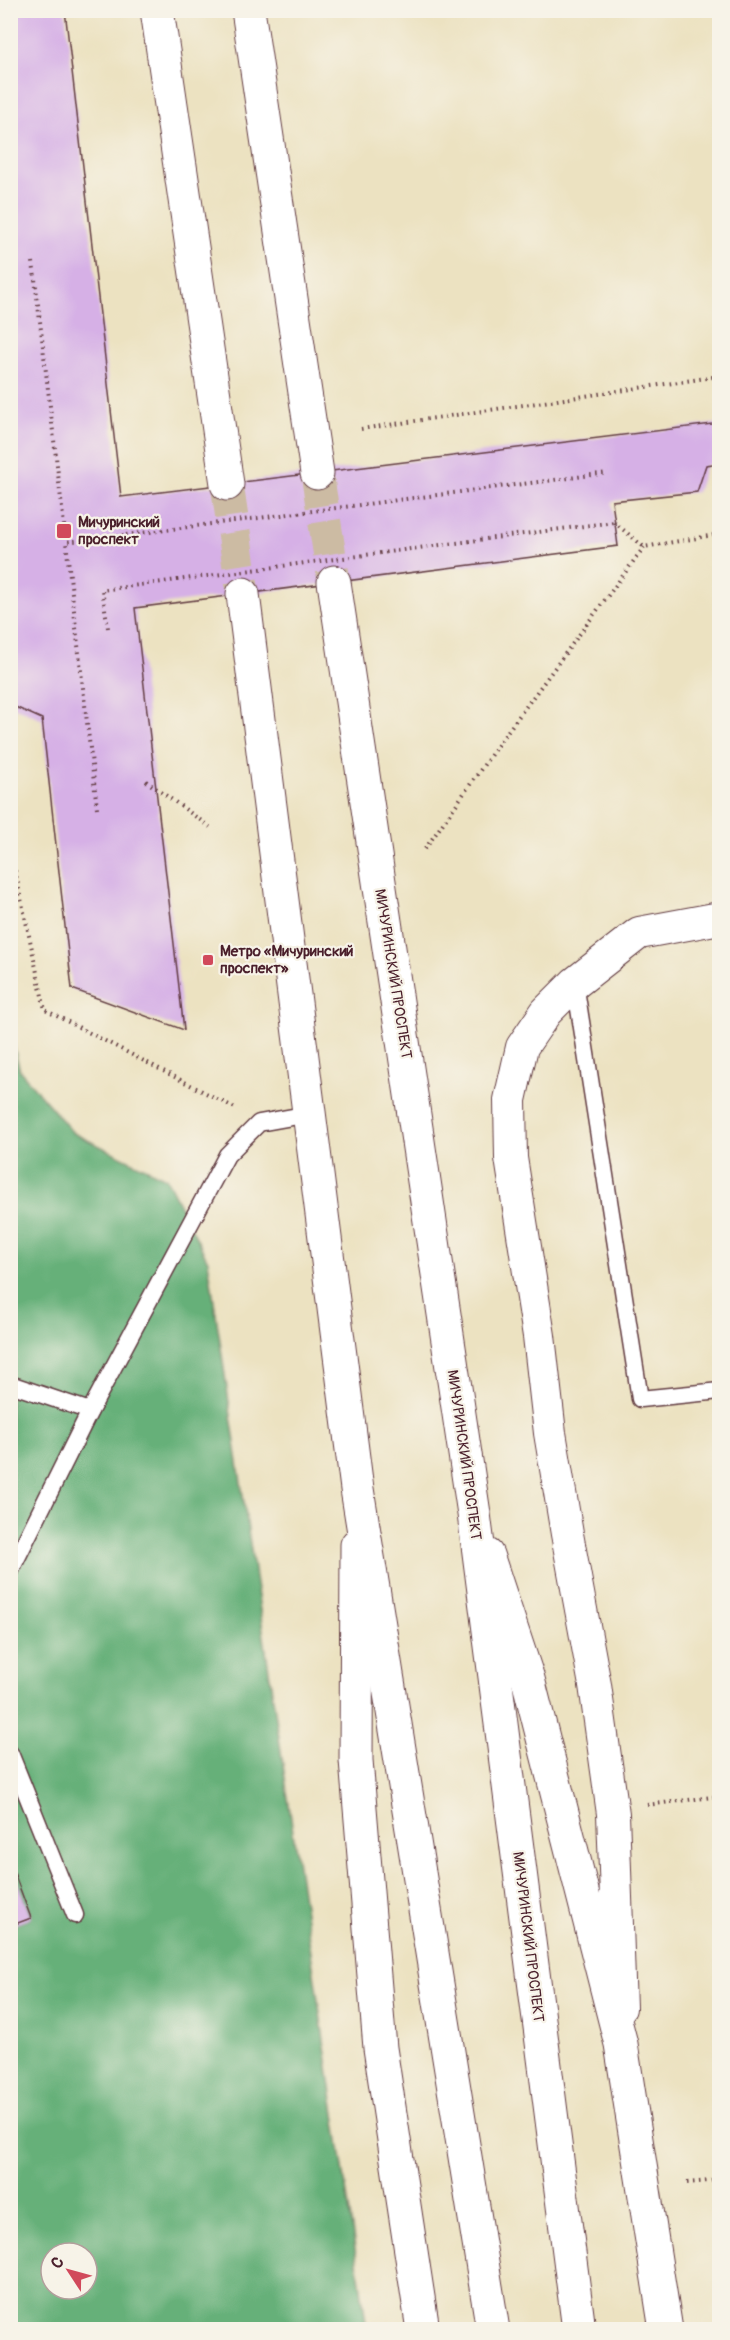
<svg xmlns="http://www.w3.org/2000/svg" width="730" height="2340" font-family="Pangolin,sans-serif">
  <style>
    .forest { fill: #66b079; stroke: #586852; stroke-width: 1.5; fill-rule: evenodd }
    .building { fill: #d6b0e6 }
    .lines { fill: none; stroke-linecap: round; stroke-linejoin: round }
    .primary-tunnel { stroke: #ccbba3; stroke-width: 33; stroke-dasharray: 33 16; stroke-linecap: butt }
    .lane-casing { stroke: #623c42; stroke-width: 19 }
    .street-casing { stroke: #623c42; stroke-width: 34 }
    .secondary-casing { stroke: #623c42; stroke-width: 35 }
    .primary-casing { stroke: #623c42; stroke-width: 35 }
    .path { stroke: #623c42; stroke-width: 4; stroke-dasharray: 1.5 4.5; stroke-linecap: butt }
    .lane { stroke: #fff; stroke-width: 16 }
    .street { stroke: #fff; stroke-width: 32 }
    .secondary { stroke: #fff; stroke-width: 33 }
    .primary { stroke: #fff; stroke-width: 33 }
    .path-bridge { stroke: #623c42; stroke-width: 4; stroke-dasharray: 1.5 4.5; stroke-linecap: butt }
    .poi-dot { fill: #d1495b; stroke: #f7f3e8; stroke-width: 2 }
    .labels { text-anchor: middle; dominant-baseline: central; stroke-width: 4.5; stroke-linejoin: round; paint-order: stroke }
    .poi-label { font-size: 15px; font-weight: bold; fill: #4a1f2b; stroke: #f7f3e8; text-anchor: start }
    .street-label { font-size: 15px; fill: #4a1f2b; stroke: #f7f3e8 }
  </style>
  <rect width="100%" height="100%" fill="#f7f3e8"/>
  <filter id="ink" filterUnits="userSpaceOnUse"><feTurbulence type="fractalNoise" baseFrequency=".0167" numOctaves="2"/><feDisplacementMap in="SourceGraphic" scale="12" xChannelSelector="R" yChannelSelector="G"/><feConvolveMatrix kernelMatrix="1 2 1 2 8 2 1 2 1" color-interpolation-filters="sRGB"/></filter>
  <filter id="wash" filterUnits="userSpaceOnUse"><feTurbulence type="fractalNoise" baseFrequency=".008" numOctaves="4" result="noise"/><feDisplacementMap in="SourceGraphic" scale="24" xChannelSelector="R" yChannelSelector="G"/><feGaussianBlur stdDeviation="1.35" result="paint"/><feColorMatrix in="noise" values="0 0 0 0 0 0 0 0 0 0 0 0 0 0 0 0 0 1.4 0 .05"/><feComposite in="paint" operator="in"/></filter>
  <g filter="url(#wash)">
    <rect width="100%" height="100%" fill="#ece2c1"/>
    <path class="forest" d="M10,1031L20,1071L73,1133L166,1178L208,1261L367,2329H11L10,1926L31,1918L10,1861ZM51,2253H87V2289H51Z"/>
    <g id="blocks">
      <g class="building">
        <path d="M10,10H65L121,497L720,423V463L706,465L697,492L612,501L618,546L135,608L184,1030L72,989L42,719L13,706L10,681Z"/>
        <path d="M10,1862L31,1918L10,1926Z"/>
      </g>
    </g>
  </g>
  <g filter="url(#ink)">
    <use href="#blocks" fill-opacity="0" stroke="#623c42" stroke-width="1.5"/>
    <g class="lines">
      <g class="primary-tunnel">
        <path d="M317,473L334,582"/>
        <path d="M227,484L243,594"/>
      </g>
      <g class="lane-casing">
        <g id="lane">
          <path d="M575,983L640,1399L720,1391"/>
          <path d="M10,1384L90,1411"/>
          <path d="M10,1572L90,1411L227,1155L259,1123L309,1114"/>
          <path d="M10,1753L75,1915"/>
        </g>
      </g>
      <g class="street-casing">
        <path id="street" d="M620,2008L613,1814L595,1685L567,1534L550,1433L539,1336L511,1158L510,1100L522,1047L546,1012L575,983L639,933L720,918"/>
      </g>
      <g class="secondary-casing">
        <g id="secondary">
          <path d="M357,1545L356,1760L380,2048L423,2330"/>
          <path d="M487,1555L528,1679L621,2044L666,2330"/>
        </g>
      </g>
      <g class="primary-casing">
        <g id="primary">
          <path d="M157,10L227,484"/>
          <path d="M248,10L317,473"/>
          <path d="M334,582L474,1514L579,2330"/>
          <path d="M243,594L357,1489L493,2330"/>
        </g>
      </g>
      <g class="path">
        <path d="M33,262L66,542"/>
        <path d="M361,429L720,376"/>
        <path d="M614,522L644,547L720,534"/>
        <path d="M146,781L210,827"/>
        <path d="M97,808L66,542L126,535"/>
        <path d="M10,847L45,1010L235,1108"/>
        <path d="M425,849L502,739L644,547"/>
        <path d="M647,1805L720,1796"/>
        <path d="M687,2183L720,2180"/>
      </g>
      <use href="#lane" class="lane"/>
      <use href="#street" class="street"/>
      <use href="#secondary" class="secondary"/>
      <use href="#primary" class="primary"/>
      <g class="path-bridge">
        <path d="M126,535L608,473"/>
        <path d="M108,628L102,590L614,522"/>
      </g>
    </g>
  </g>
  <g class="poi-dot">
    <rect x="56" y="523" width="16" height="16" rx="3"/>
    <rect x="202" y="954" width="12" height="12" rx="3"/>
  </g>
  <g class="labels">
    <g class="poi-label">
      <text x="78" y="522">Мичуринский<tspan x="78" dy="17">проспект</tspan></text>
      <text x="220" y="951">Метро «Мичуринский<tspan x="220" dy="17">проспект»</tspan></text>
    </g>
    <g class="street-label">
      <text transform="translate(393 974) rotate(81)">МИЧУРИНСКИЙ ПРОСПЕКТ</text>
      <text transform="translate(464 1455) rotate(82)">МИЧУРИНСКИЙ ПРОСПЕКТ</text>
      <text transform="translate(528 1937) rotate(83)">МИЧУРИНСКИЙ ПРОСПЕКТ</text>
    </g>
  </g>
  <rect width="730" height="2340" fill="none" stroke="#f7f3e8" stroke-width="36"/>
  <g transform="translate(69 2271) rotate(306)"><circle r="28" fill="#f7f3e8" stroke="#b29e9c" stroke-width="1.5"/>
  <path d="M0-4.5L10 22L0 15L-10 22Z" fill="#d1495b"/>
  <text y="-9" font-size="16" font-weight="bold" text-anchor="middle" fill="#4a1f2b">С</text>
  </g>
</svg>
